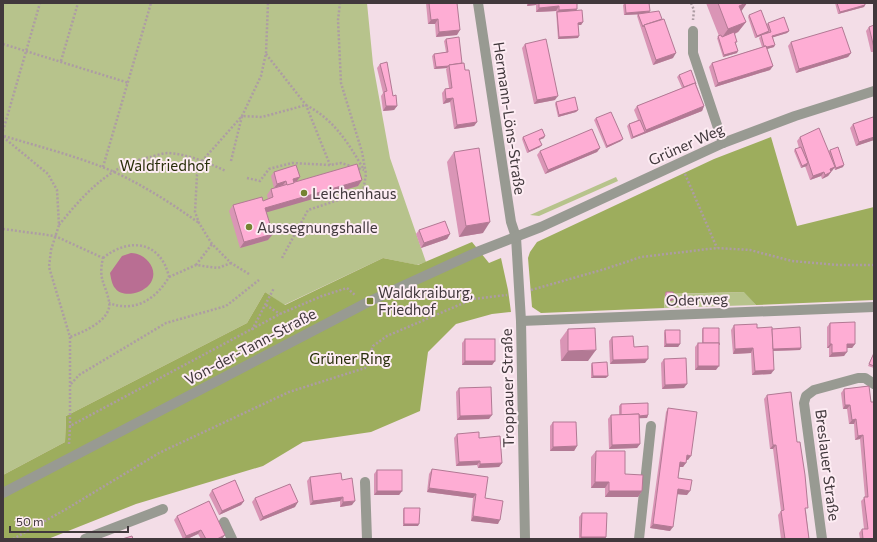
<svg xmlns="http://www.w3.org/2000/svg" width="877" height="542" font-family="Commissioner,sans-serif">
  <style>
    .green { fill: #b7c38c }
    .forest { fill: #9dad5d }
    .water { fill: #b96e93 }
    .lines { fill: none; stroke-linecap: round; stroke-linejoin: round }
    .path { stroke: #ad9ca4; stroke-width: 2.5; stroke-dasharray: 2 2; stroke-linecap: butt }
    .minor { stroke: #989a92; stroke-width: 10 }
    .wall { fill: #da95b6 }
    .shaded-wall { fill: #b27994 }
    .building { fill: #feadd4; stroke: #b27994 }
    .poi-dot { fill: #758331; stroke: #fdecf3; stroke-width: 1.5 }
    .labels { text-anchor: middle; dominant-baseline: central; stroke-width: 4; stroke-linejoin: round; paint-order: stroke }
    .street-label { font-size: 15px; fill: #41383c; stroke: #fdecf3 }
    .park-label { font-size: 15px; fill: #272d09; stroke: #fdecf3 }
    .poi-label { font-size: 15px; fill: #41383c; stroke: #fdecf3; text-anchor: start }
  </style>
  <rect width="100%" height="100%" fill="#f3dde7"/>
  <g class="green">
    <path d="M3,3H367L373,64L390,158L426,262L417,265L383,258L284,305L265,292L247,323L66,416L65,442L3,475Z"/>
    <path d="M616,177L618,181L539,216L530,215Z"/>
    <path d="M745,292L756,305L664,308L665,301H672V294Z"/>
  </g>
  <g class="forest">
    <path d="M771,137L797,226L874,207V300L756,305L744,292L665,294L664,308L541,313L532,307L528,258L530,252L537,242L714,159Z"/>
    <path d="M472,242L489,263L501,258L508,290L511,312L492,314L456,324L428,352L420,411L371,432L303,442L263,466L136,504L48,539H3V475L65,442L66,416L247,323L265,292L285,305L383,258L418,265Z"/>
  </g>
  <path class="water" d="M131,253C146,253 161,271 149,285C141,294 122,298 115,288C112,285 111,278 110,273L122,256Z"/>
  <g class="lines">
    <g class="path">
      <path d="M691,3L694,10L693,20"/>
      <path d="M3,44L129,83"/>
      <path d="M266,54L306,105L330,165"/>
      <path d="M61,61L78,3"/>
      <path d="M3,131L40,3"/>
      <path d="M4,136C40,147 77,156 112,171C143,185 171,203 199,223"/>
      <path d="M3,137L48,174L57,190L59,225L51,250L49,267L70,337V426"/>
      <path d="M231,161L242,116L262,117L306,105C334,120 347,141 363,168"/>
      <path d="M103,167L151,3"/>
      <path d="M685,174L717,248"/>
      <path d="M247,178L260,181L269,169L292,163L330,165L341,163L364,170"/>
      <path d="M59,225C84,194 110,165 150,157C155,156 162,153 168,153C188,154 208,163 226,171"/>
      <path d="M3,229L55,236L103,258C98,280 105,282 109,301C113,320 83,332 70,337"/>
      <path d="M103,258C129,237 161,241 169,277C156,299 135,313 109,303"/>
      <path d="M282,258L308,210L363,192L366,174L362,152L341,83L338,20L340,3"/>
      <path d="M196,265L212,244"/>
      <path d="M249,274L231,263L212,244L199,223L195,212L197,175L203,160L242,116L261,76L266,53L268,3"/>
      <path d="M169,277L196,265L218,268L231,263"/>
      <path d="M531,290L605,269L641,257L717,248L750,250L792,261L838,265H874"/>
      <path d="M266,305L280,314"/>
      <path d="M252,330L274,288"/>
      <path d="M71,384L79,375L166,323L226,306L259,280"/>
      <path d="M69,444L70,426L280,314L322,296L347,288L355,295"/>
      <path d="M13,539L68,508L159,453L289,392L365,368L373,346L387,336L473,299L507,295"/>
    </g>
    <g class="minor">
      <path d="M478,3L511,222L516,237L521,321L525,539"/>
      <path d="M693,31V53L723,143"/>
      <path d="M521,321L874,307"/>
      <path d="M365,482L367,539"/>
      <path d="M3,493L370,301L477,252L541,227L723,143L795,116L874,91"/>
      <path d="M224,522L232,539"/>
      <path d="M85,539L163,509"/>
      <path d="M639,539L651,426"/>
      <path d="M822,539L804,403L806,396L814,390L858,378H865L874,384"/>
    </g>
  </g>
  <g class="wall">
    <path d="M426,3H457V35L436,37L435,24H428Z"/>
    <path d="M527,3H577L576,11L583,22L581,25H578V38L558,39L556,11L536,12V5L527,6Z"/>
    <path d="M625,3L649,12L673,58L653,65L637,16L638,14L624,15L623,5Z"/>
    <path d="M706,3H747L741,11L746,22L738,32L735,34L737,53L723,57L717,38L719,36Z"/>
    <path d="M835,3H865V5L864,7L838,14Z"/>
    <path d="M749,15L767,24L768,23L789,31L787,33L773,37L774,47L767,49L773,66L770,70L715,87L709,67L712,63L762,47L759,38L761,36L755,38L748,17Z"/>
    <path d="M874,25V52H871L866,31L869,27Z"/>
    <path d="M446,39L462,63L465,70L477,122L474,126L454,129L450,102L443,104L442,93L445,89L449,88L446,69L447,68L434,69L432,56L434,54L446,52L444,41Z"/>
    <path d="M791,42L851,53L848,57L796,73L788,46Z"/>
    <path d="M525,44L555,100L534,104L522,48Z"/>
    <path d="M380,64L397,106L394,110L383,111L381,96L383,93L377,68Z"/>
    <path d="M679,75L696,84L704,106L702,111L631,139L627,126L629,124L638,120L634,110L637,106L682,88L677,77Z"/>
    <path d="M556,102L578,110L576,112L558,117L555,104Z"/>
    <path d="M596,118L621,141L606,148L594,120Z"/>
    <path d="M853,124L874,140L856,146L850,128Z"/>
    <path d="M523,137L544,138L539,140L540,147L527,153L522,139Z"/>
    <path d="M800,137L828,152L830,150L843,167L835,170L834,168L828,176L822,179L821,176L810,180L805,166L801,168L794,151L795,149L799,148L797,141Z"/>
    <path d="M600,148L597,152L545,174L537,155L540,151Z"/>
    <path d="M454,152L483,233L459,237L447,162Z"/>
    <path d="M274,172L297,181L294,183L362,180L358,186L266,212L268,240L240,248L229,211L233,205L263,201L268,199L267,195L271,189L283,186L274,188L271,176Z"/>
    <path d="M419,230L450,234L447,239L421,248L416,234Z"/>
    <path d="M666,292L672,301H665V294Z"/>
    <path d="M830,323L855,344L852,348H847L844,356L829,357V348H827V327Z"/>
    <path d="M734,325L772,329L801,348L800,350L773,351L771,374L752,375L751,353L733,354L731,330Z"/>
    <path d="M703,328L716,370H695V347L698,343H702V330Z"/>
    <path d="M568,329L588,361H561L560,340Z"/>
    <path d="M665,330L680,344L678,347H664V333Z"/>
    <path d="M612,337L634,347L645,363L610,364L609,341Z"/>
    <path d="M465,339L495,361L492,365H462V343Z"/>
    <path d="M874,352V368L868,366Z"/>
    <path d="M664,359L684,388L662,389L661,363Z"/>
    <path d="M592,363L606,378H591V365Z"/>
    <path d="M869,386L874,539H860L859,533L862,529H864L861,501L865,497L860,439L855,440L854,424H849L847,409H843L841,393L844,389Z"/>
    <path d="M459,388L489,419L457,420L456,392Z"/>
    <path d="M767,395L806,511L809,539H781L778,515L781,511L773,449H770L764,399Z"/>
    <path d="M621,404L648,415L647,418H639L640,444L637,448L609,449L608,419L611,415H619V406Z"/>
    <path d="M668,408L688,460H687L683,467H680L678,478L687,495L677,494L670,531L650,528L666,412Z"/>
    <path d="M553,422L577,446L574,451H550V426Z"/>
    <path d="M457,434L479,438L502,463L499,467L478,468L477,465L456,466L454,438Z"/>
    <path d="M596,451L625,474L642,491L638,497H605V488H591V457Z"/>
    <path d="M432,469L485,498L498,524L471,521L473,498L427,492L429,474Z"/>
    <path d="M377,470L402,491L399,495H374V474Z"/>
    <path d="M310,477L342,480L352,505L340,507V501L310,505L307,481Z"/>
    <path d="M212,490L244,501L241,505L219,515L209,495Z"/>
    <path d="M255,498L295,507L260,521L252,502Z"/>
    <path d="M404,508L418,526H403V510Z"/>
    <path d="M582,513L606,537L605,539H579V517Z"/>
    <path d="M177,516L222,539H201L198,534L187,539H183L174,520Z"/>
  </g>
  <g class="shaded-wall">
    <path d="M529,3H537L536,5L527,6Z"/>
    <path d="M747,3L740,13L739,6Z"/>
    <path d="M865,5L864,7L838,14L840,12Z"/>
    <path d="M559,6L556,11L536,12L539,8Z"/>
    <path d="M577,9L574,13L557,12L559,10Z"/>
    <path d="M650,11L648,14L624,15L626,13Z"/>
    <path d="M438,19L435,24H428L431,20Z"/>
    <path d="M583,22L581,25H577L578,23Z"/>
    <path d="M746,22L738,32L721,39L728,29Z"/>
    <path d="M460,30L457,35L436,37L439,32Z"/>
    <path d="M769,31L768,33L755,38L757,36Z"/>
    <path d="M789,31L787,33L771,38L772,36Z"/>
    <path d="M579,36L578,38L558,39L559,37Z"/>
    <path d="M775,45L774,47L763,50L765,48Z"/>
    <path d="M738,51L737,53L723,57L724,55Z"/>
    <path d="M676,53L673,58L653,65L656,60Z"/>
    <path d="M851,53L848,57L796,73L799,69Z"/>
    <path d="M448,66L447,68L434,69L436,67Z"/>
    <path d="M773,66L770,70L715,87L718,83Z"/>
    <path d="M558,96L555,100L534,104L537,100Z"/>
    <path d="M453,98L450,102L443,104L446,99Z"/>
    <path d="M386,106H397L394,110L383,111Z"/>
    <path d="M704,106L702,111L631,139L633,137L645,132L646,130Z"/>
    <path d="M578,110L576,112L558,117L559,115Z"/>
    <path d="M477,122L474,126L454,129L457,125Z"/>
    <path d="M545,136L544,138L537,141L539,139Z"/>
    <path d="M874,137V140L856,146L859,142Z"/>
    <path d="M623,139L621,141L606,148L607,146Z"/>
    <path d="M542,145L540,147L527,153L529,151Z"/>
    <path d="M600,148L597,152L545,174L548,170Z"/>
    <path d="M808,163L807,166L801,168L802,166Z"/>
    <path d="M844,165L843,167L835,170L836,168Z"/>
    <path d="M835,167L832,171L827,173L830,169Z"/>
    <path d="M824,172L821,176L810,180L813,176Z"/>
    <path d="M831,172L828,176L822,179L825,175Z"/>
    <path d="M300,177L297,181L290,183L293,179Z"/>
    <path d="M362,180L358,186L261,214L265,208Z"/>
    <path d="M286,181L283,185L274,188L277,184Z"/>
    <path d="M490,222L483,233L459,237L466,226Z"/>
    <path d="M273,234L268,240L240,248L244,242Z"/>
    <path d="M450,234L447,239L421,248L424,243Z"/>
    <path d="M666,299H674L672,301H665Z"/>
    <path d="M666,344H680L678,347H664Z"/>
    <path d="M830,344H832L829,348H827Z"/>
    <path d="M847,344H855L852,348H844Z"/>
    <path d="M753,348L751,353L733,354L735,349Z"/>
    <path d="M801,348L800,350L770,351L772,349Z"/>
    <path d="M596,350L588,361H561L568,351Z"/>
    <path d="M847,352L844,356L829,357L832,353Z"/>
    <path d="M648,359L645,363L610,364L613,360Z"/>
    <path d="M465,361H495L492,365H462Z"/>
    <path d="M698,366H719L716,370H695Z"/>
    <path d="M774,370L771,374L752,375L755,371Z"/>
    <path d="M593,376H608L606,378H591Z"/>
    <path d="M687,384L684,388L662,389L665,385Z"/>
    <path d="M845,405H850L847,409H843Z"/>
    <path d="M492,415L489,419L457,420L460,416Z"/>
    <path d="M648,415L647,418L620,419L621,417Z"/>
    <path d="M856,419L854,424H849L852,420Z"/>
    <path d="M863,435L860,439L855,440L858,436Z"/>
    <path d="M640,444L637,448L609,449L612,445Z"/>
    <path d="M773,445H776L773,449H770Z"/>
    <path d="M577,446L574,451H550L553,447Z"/>
    <path d="M687,455L691,456L688,460L684,459Z"/>
    <path d="M480,461L477,465L456,466L459,462Z"/>
    <path d="M680,462L686,463L683,467H678Z"/>
    <path d="M502,463L499,467L478,468L480,464Z"/>
    <path d="M595,482H609L605,488H591Z"/>
    <path d="M429,488L476,494L473,498L427,492Z"/>
    <path d="M678,489L690,491L687,495L675,494Z"/>
    <path d="M377,491H402L399,495H374Z"/>
    <path d="M609,491H642L638,497H605Z"/>
    <path d="M343,497L340,501L310,505L313,501Z"/>
    <path d="M244,501L241,505L219,515L222,511Z"/>
    <path d="M355,501L352,505L340,507L343,502Z"/>
    <path d="M298,502L295,507L260,521L263,517Z"/>
    <path d="M473,516L500,520L498,524L471,521Z"/>
    <path d="M404,524H419L418,526H403Z"/>
    <path d="M653,524L673,527L670,531L650,528Z"/>
    <path d="M201,530L198,534L187,539H184L186,536Z"/>
    <path d="M225,535L222,539H217Z"/>
    <path d="M581,537H606L605,539H580Z"/>
  </g>
  <g class="building">
    <path d="M429,3H457L460,30L439,32L438,19L431,20Z"/>
    <path d="M539,3H577V9L559,10V6L539,8Z"/>
    <path d="M625,3H649L650,11L626,13Z"/>
    <path d="M718,3H746L739,6L746,22L728,29Z"/>
    <path d="M837,3H865V5L840,12Z"/>
    <path d="M582,10L583,22L578,23L579,36L559,37L557,12Z"/>
    <path d="M761,10L769,31L757,36L749,15Z"/>
    <path d="M659,11L662,19L644,25L643,27L638,14Z"/>
    <path d="M784,17L789,31L772,36L775,45L767,47L766,46H764L761,35L771,32L768,23Z"/>
    <path d="M664,19L676,53L656,60L644,25Z"/>
    <path d="M874,25V48L869,27Z"/>
    <path d="M842,27L851,53L799,69L791,42Z"/>
    <path d="M734,32L737,42H735L738,51L724,55L718,36L721,35L722,37Z"/>
    <path d="M459,37L462,63L449,65V66L436,67L434,54L448,52L446,39Z"/>
    <path d="M546,39L558,96L537,100L525,44Z"/>
    <path d="M766,46L773,66L718,83L712,63Z"/>
    <path d="M387,62L393,96L396,95L397,106H386L384,92L387,91L380,64Z"/>
    <path d="M464,63L465,70H469L477,122L457,125L453,98L446,99L445,89L452,88L449,65Z"/>
    <path d="M691,70L696,84L695,83L684,87L679,75Z"/>
    <path d="M695,83L704,106L646,130L637,106Z"/>
    <path d="M575,97L578,110L559,115L556,102Z"/>
    <path d="M611,112L623,139L607,146L596,118Z"/>
    <path d="M873,117L874,120V137L859,142L853,124Z"/>
    <path d="M640,120L645,132L633,137L629,124Z"/>
    <path d="M819,128L835,167L830,169L831,172L825,175L824,172L813,176L800,137Z"/>
    <path d="M542,129L545,136L539,139L542,145L529,151L523,137Z"/>
    <path d="M592,129L600,148L548,170L540,151Z"/>
    <path d="M801,147L808,163L802,166L795,149Z"/>
    <path d="M838,147L844,165L836,168L830,150Z"/>
    <path d="M479,148L490,222L466,226L454,152Z"/>
    <path d="M357,164L362,180L265,208L273,234L244,242L233,205L262,197L263,201L273,197L271,189Z"/>
    <path d="M296,165L300,177L293,179L294,183L287,185L286,181L277,184L274,172Z"/>
    <path d="M445,221L450,234L424,243L419,230Z"/>
    <path d="M666,292H673L674,299H666Z"/>
    <path d="M855,322V344H847V352L832,353V344H830V323Z"/>
    <path d="M757,324V328L772,327L774,370L755,371L753,348L735,349L734,325Z"/>
    <path d="M800,327L801,348L773,349L772,329Z"/>
    <path d="M595,328L596,350L568,351V329Z"/>
    <path d="M703,328H719V345V343H703Z"/>
    <path d="M665,330H680V344H666Z"/>
    <path d="M633,336L634,347L648,346V359L613,360L612,337Z"/>
    <rect x="465" y="339" width="30" height="22"/>
    <rect x="698" y="343" width="21" height="23"/>
    <path d="M874,353V366L869,364Z"/>
    <path d="M686,358L687,384L665,385L664,359Z"/>
    <path d="M607,362L608,376H593L592,363Z"/>
    <path d="M869,386L871,402H874V539H863L862,529H868L864,497H868L863,435L858,436L856,419L852,420L850,405H845L844,389Z"/>
    <path d="M491,387L492,415L460,416L459,388Z"/>
    <path d="M791,392L797,442H800L805,475L808,508H805L809,539H785L781,511L784,510L776,445H773L767,395Z"/>
    <path d="M648,403V415L639,416V414L621,415V404Z"/>
    <path d="M668,408L697,412L691,456L687,455L686,463L680,462L678,478L692,480L690,491L678,489L673,527L653,524Z"/>
    <path d="M639,414L640,444L612,445L611,415Z"/>
    <path d="M553,422H576L577,446L553,447Z"/>
    <path d="M479,432V438L500,436L502,463L480,464V461L459,462L457,434Z"/>
    <path d="M596,451H625V474L643,475L642,491H609V482H595Z"/>
    <path d="M432,469L488,477L485,498L503,501L500,520L473,516L476,494L429,488Z"/>
    <rect x="377" y="470" width="25" height="21"/>
    <path d="M341,473L342,480L352,478L355,501L343,502V497L313,501L310,477Z"/>
    <path d="M235,480L244,501L222,511L212,490Z"/>
    <path d="M290,484L298,502L263,517L255,498Z"/>
    <path d="M209,501L225,535L217,539H206L201,530L186,536L177,516Z"/>
    <path d="M404,508H420L419,524H404Z"/>
    <path d="M582,513H607L606,537H581Z"/>
    <path d="M132,536L133,539H122Z"/>
  </g>
  <g class="poi-dot">
    <circle cx="304" cy="193" r="4"/>
    <circle cx="249" cy="227" r="4"/>
    <rect x="366" y="297" width="8" height="8" rx="2"/>
  </g>
  <g class="labels">
    <g class="street-label">
      <text transform="translate(510 118) rotate(82)">Hermann-Löns-Straße</text>
      <text transform="translate(686 144) rotate(-24)">Grüner Weg</text>
      <text transform="translate(697 299) rotate(-2)">Oderweg</text>
      <text transform="translate(250 346) rotate(-28)">Von-der-Tann-Straße</text>
      <text transform="translate(507 388) rotate(-91)">Troppauer Straße</text>
      <text transform="translate(828 465) rotate(83)">Breslauer Straße</text>
    </g>
    <g class="park-label">
      <text x="165" y="165">Waldfriedhof</text>
      <text x="350" y="358">Grüner Ring</text>
    </g>
    <g class="poi-label">
      <text x="312" y="193">Leichenhaus</text>
      <text x="257" y="227">Aussegnungshalle</text>
      <text x="378" y="292">Waldkraiburg,<tspan x="378" dy="17">Friedhof</tspan></text>
    </g>
  </g>
  <rect width="877" height="542" fill="none" stroke="#41383c" stroke-width="8"/>
  <path d="M10 526v6h118v-6" fill="none" stroke="#41383c" stroke-width="2"/>
  <text x="16" y="526" font-size="12" fill="#41383c" stroke="#fdecf3" stroke-width="3" paint-order="stroke">50 m</text>
</svg>
